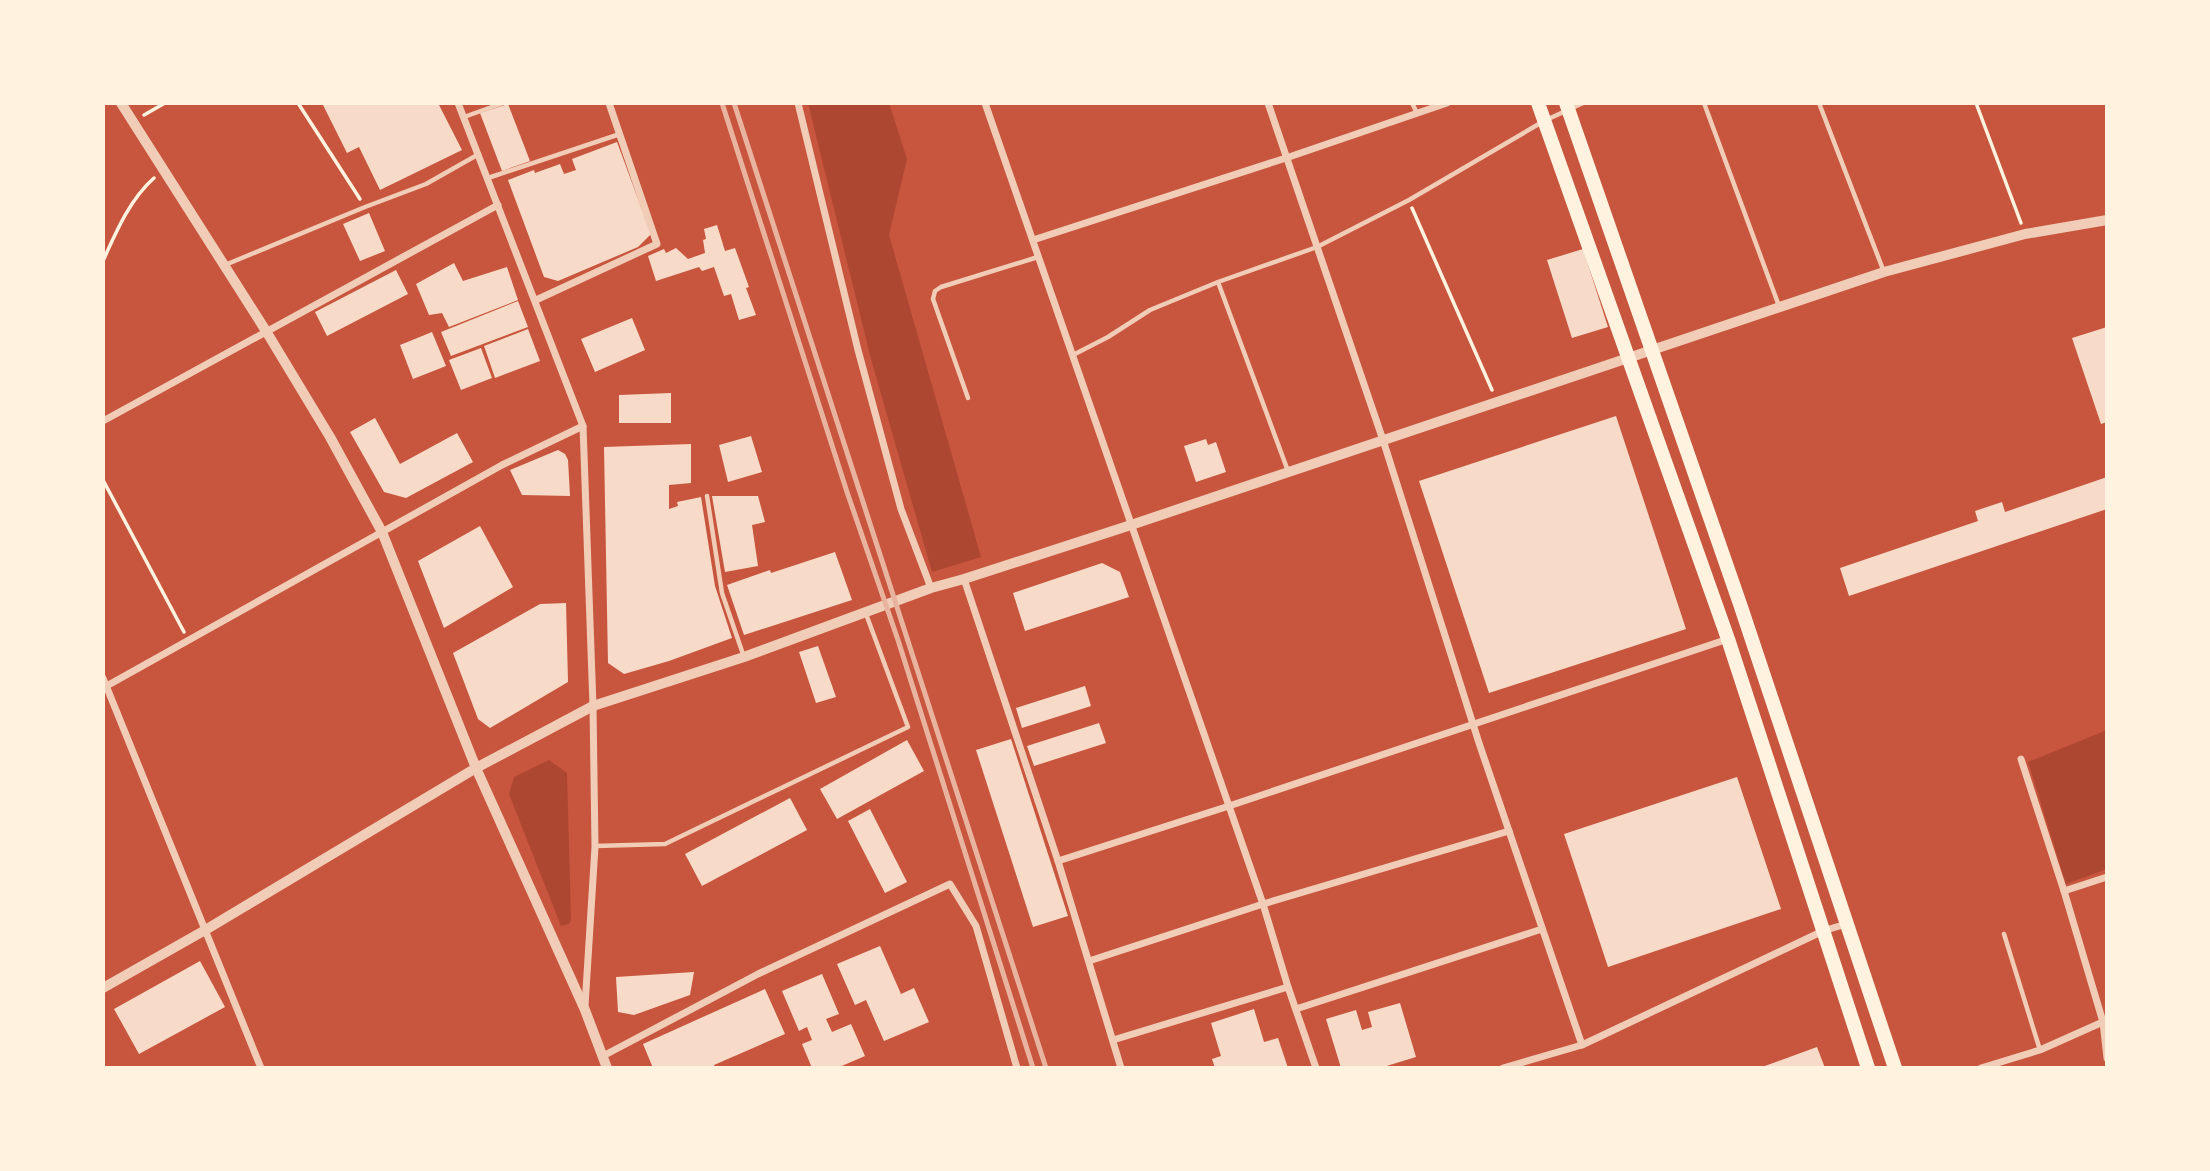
<svg xmlns="http://www.w3.org/2000/svg" width="2210" height="1171" font-family="Montserrat,sans-serif">
  <style>
    .green { fill: #ae4732 }
    .building { fill: #f7dbc8 }
    .lines { fill: none; stroke-linecap: round; stroke-linejoin: round }
    .path { stroke: #fff3e0; stroke-width: 3.5 }
    .service { stroke: #f1ccb7; stroke-width: 4.5 }
    .minor { stroke: #f1ccb7; stroke-width: 7 }
    .tertiary { stroke: #f1ccb7; stroke-width: 10 }
    .primary { stroke: #fff3e0; stroke-width: 14 }
    .rail { stroke: #e9b49f; stroke-width: 5 }
  </style>
  <rect width="100%" height="100%" fill="#c8553d"/>
  <g class="green">
    <path d="M808,103H889L907,159L889,235L981,557L932,572L871,359Z"/>
    <path d="M2107,730V869L2066,884L2028,762Z"/>
    <path d="M549,760L567,773L571,920L569,924L561,926L509,794L514,777Z"/>
  </g>
  <g class="building">
    <path d="M322,103H438L462,150L380,190L359,147L347,153Z"/>
    <path d="M508,104L530,161L502,171L480,113Z"/>
    <path d="M617,142L651,234L638,247L558,281L544,277L508,180L534,170L535,173L560,164L564,174L576,170L572,159Z"/>
    <path d="M369,213L385,251L360,261L343,224Z"/>
    <path d="M717,225L725,251L735,248L749,287L746,288L756,315L739,320L731,294L724,296L714,267L702,271L699,267L656,281L648,256L664,249L666,253L676,248L688,259L705,253L703,240L706,239L704,229Z"/>
    <path d="M1583,249L1608,327L1572,338L1547,260Z"/>
    <path d="M454,263L463,281L507,267L518,300L449,327L442,313L429,315L416,284Z"/>
    <path d="M396,270L408,294L327,336L315,312Z"/>
    <path d="M518,301L528,327L451,356L441,332Z"/>
    <path d="M632,318L645,350L595,372L581,339Z"/>
    <path d="M2107,327V422L2101,424L2072,338Z"/>
    <path d="M528,329L540,361L495,378L484,346Z"/>
    <path d="M432,332L446,366L413,379L400,345Z"/>
    <path d="M481,348L492,378L461,390L449,360Z"/>
    <path d="M671,393V423H619V395Z"/>
    <path d="M1616,416L1686,629L1489,693L1419,481Z"/>
    <path d="M375,418L400,464L457,433L473,462L406,498L384,492L350,432Z"/>
    <path d="M751,436L762,472L728,482L719,445Z"/>
    <path d="M1206,439L1208,445L1216,442L1226,472L1196,482L1184,446Z"/>
    <path d="M691,444V483L669,485V509L678,506L677,502L701,497L715,586L732,638L669,661L624,674L608,663L604,447Z"/>
    <path d="M558,450L565,454L568,460L570,496L522,495L510,470Z"/>
    <path d="M2107,477V509L1849,596L1840,568L1978,521L1975,511L2002,502L2005,512Z"/>
    <path d="M712,496H758L765,522L752,525L758,566L725,572Z"/>
    <path d="M480,526L513,587L444,628L418,561Z"/>
    <path d="M835,552L852,600L744,635L727,585L770,570L771,573Z"/>
    <path d="M1102,563L1120,572L1129,597L1025,631L1013,593Z"/>
    <path d="M566,603L568,682L490,728L478,719L453,653L540,604Z"/>
    <path d="M818,646L836,697L816,703L799,652Z"/>
    <path d="M1085,686L1091,706L1022,728L1016,708Z"/>
    <path d="M1099,723L1106,743L1034,766L1027,746Z"/>
    <path d="M1011,739L1068,916L1033,927L976,750Z"/>
    <path d="M907,740L924,771L837,819L820,789Z"/>
    <path d="M1737,777L1781,909L1608,967L1564,834Z"/>
    <path d="M790,798L807,830L702,886L685,854Z"/>
    <path d="M870,809L907,882L885,893L848,821Z"/>
    <path d="M880,946L901,994L914,988L929,1022L884,1041L866,1000L855,1005L837,964Z"/>
    <path d="M200,961L225,1007L139,1054L114,1009Z"/>
    <path d="M694,972L690,995L634,1015L618,1012L616,977Z"/>
    <path d="M822,974L839,1014L826,1019L832,1032L851,1024L865,1056L837,1068H812L802,1044L812,1040L807,1027L799,1031L782,991Z"/>
    <path d="M765,989L785,1034L714,1065L715,1068H653L643,1044Z"/>
    <path d="M1400,1003L1416,1057L1380,1068H1341L1326,1019L1356,1010L1362,1030L1372,1027L1368,1012Z"/>
    <path d="M1254,1009L1264,1042L1278,1038L1288,1068H1215L1212,1059L1221,1056L1211,1023Z"/>
    <path d="M1817,1047L1825,1068H1762V1067Z"/>
  </g>
  <g class="lines">
    <g class="path">
      <path d="M298,103L360,199"/>
      <path d="M1976,103L2021,223"/>
      <path d="M144,115L165,103"/>
      <path d="M1412,208L1492,390"/>
      <path d="M103,261C116,232 130,199 154,178"/>
      <path d="M103,480L184,632"/>
    </g>
    <g class="service">
      <path d="M1412,103L1417,113"/>
      <path d="M1704,103L1779,306"/>
      <path d="M1819,103L1884,272"/>
      <path d="M464,117L503,103"/>
      <path d="M488,178L620,134"/>
      <path d="M225,265L365,207L426,184L479,154"/>
      <path d="M1218,282L1288,471"/>
      <path d="M1073,355L1108,337L1150,310L1218,282L1317,247L1409,200L1544,121L1583,103"/>
      <path d="M968,398L933,299L935,291L941,287L1038,257"/>
      <path d="M707,496L722,593L744,657"/>
      <path d="M595,846L665,844L908,727L866,614"/>
      <path d="M2004,934L2040,1050"/>
    </g>
    <g class="minor">
      <path d="M458,103L583,426L593,706L595,847L585,1006"/>
      <path d="M798,103L858,350L901,509L931,588"/>
      <path d="M985,103L1263,904L1288,987L1316,1068"/>
      <path d="M1268,103L1383,440L1479,743L1582,1045"/>
      <path d="M1033,240L1286,158L1447,103"/>
      <path d="M536,300L657,244L609,103"/>
      <path d="M103,421L498,205"/>
      <path d="M964,579L1058,861L1121,1068"/>
      <path d="M103,678L261,1068"/>
      <path d="M103,688L502,465L583,426"/>
      <path d="M2021,759L2064,891L2103,1022L2107,1058"/>
      <path d="M1058,861L1229,806L1728,639"/>
      <path d="M2064,891L2107,877"/>
      <path d="M1089,961L1263,904L1509,831"/>
      <path d="M1296,1009L1542,929"/>
      <path d="M1113,1040L1288,987"/>
      <path d="M603,1056L758,974L950,884L976,926L1017,1068"/>
      <path d="M1503,1068L1582,1045L1823,931L1846,924"/>
      <path d="M1981,1068L2040,1050L2105,1021"/>
    </g>
    <g class="tertiary">
      <path d="M121,103L266,331L330,437L382,532L476,768L585,1010L607,1068"/>
      <path d="M103,988L207,929L476,768L593,706L744,657L931,588L964,579L1131,525L1884,272L2025,234L2107,220"/>
    </g>
    <g class="primary">
      <path d="M1538,103L1728,639L1868,1068"/>
      <path d="M1566,103L1740,604L1895,1068"/>
    </g>
    <g class="rail">
      <path d="M722,103L847,492L898,640L1033,1068"/>
      <path d="M734,103L1046,1068"/>
    </g>
  </g>
  <rect width="2210" height="1171" fill="none" stroke="#fff3e0" stroke-width="210"/>
</svg>
